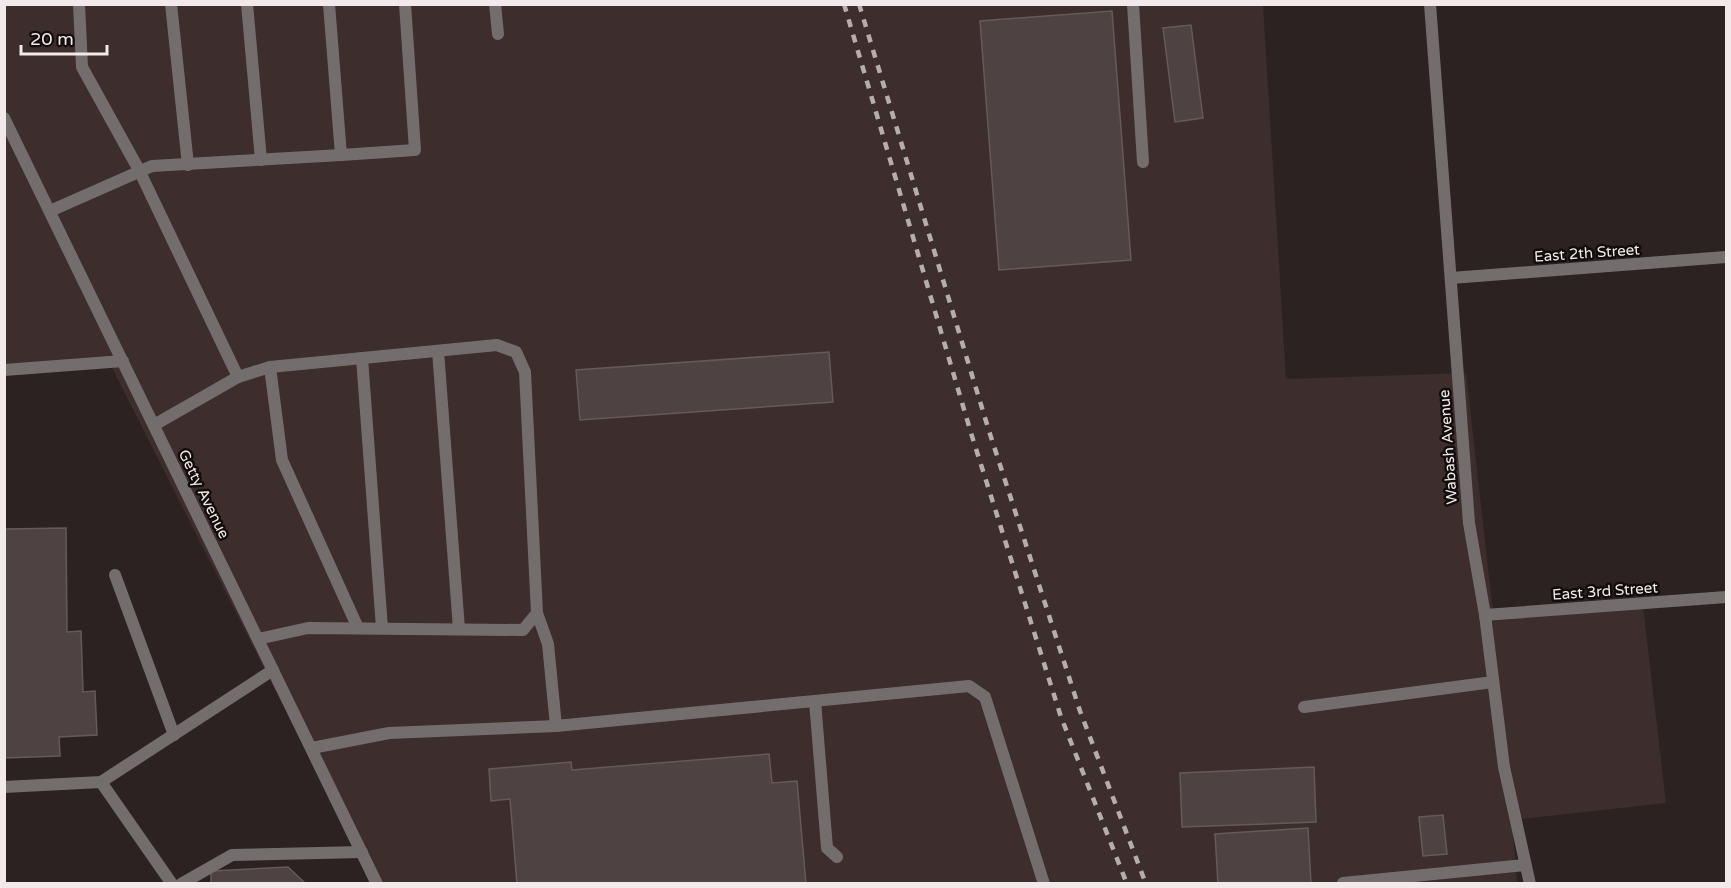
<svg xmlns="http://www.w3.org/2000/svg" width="1731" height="888" font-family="'Varela Round',sans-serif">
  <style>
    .built { fill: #3e2d2d }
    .building { fill: #4e4242; stroke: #665a59; stroke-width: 1.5 }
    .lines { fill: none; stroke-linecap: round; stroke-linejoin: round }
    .service { stroke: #736e6d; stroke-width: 12 }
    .minor { stroke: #736e6d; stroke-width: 12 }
    .rail { stroke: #b6adad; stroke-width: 4.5; stroke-dasharray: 8 8; stroke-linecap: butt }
    .labels { text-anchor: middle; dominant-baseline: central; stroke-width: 5; stroke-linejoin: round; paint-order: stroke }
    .street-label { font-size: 15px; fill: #f2eaea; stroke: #120d0d }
  </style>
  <rect width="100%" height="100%" fill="#2d2222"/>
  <path class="built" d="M5,5H1263L1286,379L1466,373L1494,621L1643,606L1666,803L1512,820L1517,883H373L111,366L5,376Z"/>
  <g class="building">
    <path d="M1112,11L1131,260L999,270L980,21Z"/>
    <path d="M1191,25L1203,118L1175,122L1163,28Z"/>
    <path d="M829,352L833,402L580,420L576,370Z"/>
    <path d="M66,528L67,632L81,631L83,692L95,691L97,735L59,737L60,756L4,758V529Z"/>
    <path d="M769,754L772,783L797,781L806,884H517L510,799L491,801L489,769L571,762L572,770Z"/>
    <path d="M1314,767L1316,822L1182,827L1180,773Z"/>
    <path d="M1443,815L1447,854L1423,856L1419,817Z"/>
    <path d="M1308,828L1311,884H1218L1215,834Z"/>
    <path d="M288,867L306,884H211V871Z"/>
  </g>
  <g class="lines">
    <g class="service">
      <path d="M79,4L82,67L139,170L238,377"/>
      <path d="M171,4L188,165"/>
      <path d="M247,4L261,160"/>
      <path d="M495,4L498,34"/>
      <path d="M1133,4L1143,162"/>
      <path d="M341,155L415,150L405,4"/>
      <path d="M50,211L152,166L341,155L329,4"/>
      <path d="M438,351L459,629"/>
      <path d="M362,358L382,628"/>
      <path d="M270,367L282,460L358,628"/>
      <path d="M154,425L238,377L270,367L497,345L516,352L525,372L537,613L523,630L308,628L258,639"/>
      <path d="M115,575L174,735"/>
      <path d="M537,613L548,644L556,726L969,686L985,697L1044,884"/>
      <path d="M815,701L827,848L837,857"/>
      <path d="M1304,707L1493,682"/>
      <path d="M312,748L389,733L556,726"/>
      <path d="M101,782L172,884"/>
      <path d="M4,787L101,782L273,670"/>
      <path d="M1343,883L1525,865"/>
      <path d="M181,884L232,855L362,852"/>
    </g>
    <g class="minor">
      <path d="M1430,4L1469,523L1485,615L1504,767L1530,884"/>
      <path d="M4,118L377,884"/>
      <path d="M1451,278L1726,257"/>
      <path d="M4,370L123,361"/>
      <path d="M1485,615L1726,597"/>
    </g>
    <g class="rail">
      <path d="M844,4L971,433L1061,717L1127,884"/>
      <path d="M859,4L989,431L1080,711L1146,884"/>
    </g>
  </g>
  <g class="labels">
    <g class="street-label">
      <text transform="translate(1587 253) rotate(-4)">East 2th Street</text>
      <text transform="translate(1448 447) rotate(-94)">Wabash Avenue</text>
      <text transform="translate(204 494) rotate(64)">Getty Avenue</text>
      <text transform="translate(1605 591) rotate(-4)">East 3rd Street</text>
    </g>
  </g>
  <rect width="1731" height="888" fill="none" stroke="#f2eaea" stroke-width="12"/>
  <path d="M21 45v9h86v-9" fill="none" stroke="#f2eaea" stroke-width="3"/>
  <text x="30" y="45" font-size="18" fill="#f2eaea" stroke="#120d0d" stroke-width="4.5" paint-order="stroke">20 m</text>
</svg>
